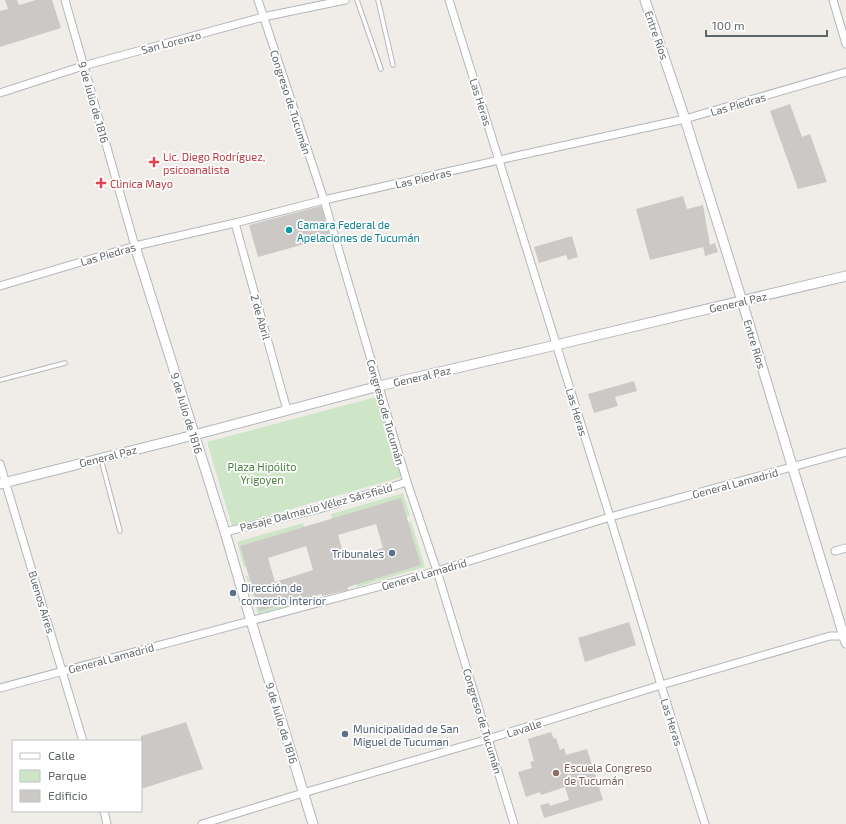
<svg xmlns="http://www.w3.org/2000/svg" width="846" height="824" font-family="'Exo 2',sans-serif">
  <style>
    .green { fill: #cee5c8 }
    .building { fill: #ccc8c5; fill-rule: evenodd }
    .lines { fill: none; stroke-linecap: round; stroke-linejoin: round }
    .lane-casing { stroke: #b3b7b9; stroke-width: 5.5 }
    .street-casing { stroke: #b3b7b9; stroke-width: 9 }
    .secondary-casing { stroke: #b3b6b9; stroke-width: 11 }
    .lane { stroke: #fff; stroke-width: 3.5 }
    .street { stroke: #fff; stroke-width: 7 }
    .secondary { stroke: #fff; stroke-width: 9 }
    .health-dot { fill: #e0444e; stroke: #fff; stroke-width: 1.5 }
    .culture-dot { fill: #0f9aa8; stroke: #fff; stroke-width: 1.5 }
    .service-dot { fill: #5c6f8a; stroke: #fff; stroke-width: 1.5 }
    .education-dot { fill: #8d6e63; stroke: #fff; stroke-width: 1.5 }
    .labels { text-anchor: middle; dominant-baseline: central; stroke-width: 3.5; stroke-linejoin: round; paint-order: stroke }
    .street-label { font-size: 11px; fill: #606567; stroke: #fff }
    .health-label { font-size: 11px; fill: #be3a42; stroke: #fff; text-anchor: start }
    .culture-label { font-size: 11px; fill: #0d838f; stroke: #fff; text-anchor: start }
    .park-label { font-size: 11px; fill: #48803e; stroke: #fff }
    .service-label { font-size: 11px; fill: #4e5e75; stroke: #fff; text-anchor: start }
    .education-label { font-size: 11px; fill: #785e54; stroke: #fff; text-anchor: start }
  </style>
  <rect width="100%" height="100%" fill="#f0ede9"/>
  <g class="green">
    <path d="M380,396L402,477L232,526L207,442Z"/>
    <path d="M403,493L410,516L406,517L332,519L331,514Z"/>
    <path d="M411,521L425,567L357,587L356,584L421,565L408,522Z"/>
    <path d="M303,523L304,527L240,546L246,567H244L237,542Z"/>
    <path d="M246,576H248L259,611L314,596L315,599L258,614Z"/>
  </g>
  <g class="building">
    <path d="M5,0H17L19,5L36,0H52L61,28L0,47V11L8,9Z"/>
    <path d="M790,104L802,137L810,134L827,182L798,189L770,111Z"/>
    <path d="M683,196L687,209L703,205L710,245L715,243L718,252L705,256L703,247L650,260L636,209Z"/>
    <path d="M321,206L330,237L258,257L249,225Z"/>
    <path d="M572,236L578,257L568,260L566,255L539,263L534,247Z"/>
    <path d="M634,381L637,391L615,397L618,406L594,413L588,394Z"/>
    <path d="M401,498L421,565L348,587V590L322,596V594L259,611L240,546ZM376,524L383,548L345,559L338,535ZM306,546L313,570L275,582L268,558Z"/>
    <path d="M629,622L636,645L585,662L578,638Z"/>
    <path d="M186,722L203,769L141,789V736Z"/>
    <path d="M551,732L554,739L556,738L560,750L564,748L566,755L587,749L603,800L544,818L540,805L549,803L550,806L569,800L565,787L541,795L540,792L526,797L518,772L532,768L530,762L534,761L528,739Z"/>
  </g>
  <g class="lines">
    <g class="lane-casing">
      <g id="lane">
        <path d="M357,0L381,69"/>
        <path d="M378,0L393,65"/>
        <path d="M0,380L65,363"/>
        <path d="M101,459L120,531"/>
      </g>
    </g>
    <g class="street-casing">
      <g id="street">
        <path d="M65,0L135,246"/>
        <path d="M258,0L324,200L407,482L437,571L514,824"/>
        <path d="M449,0L610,517L661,685L705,824"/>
        <path d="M833,0L846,44"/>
        <path d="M0,93L83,66L263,17L345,0"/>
        <path d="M235,223L287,410"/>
        <path d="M0,286L135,246L235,223L324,200L521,155L685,119L846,72"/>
        <path d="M0,464L83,741"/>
        <path d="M225,532L319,509L407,482"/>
        <path d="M835,551L846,548"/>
        <path d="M0,688L437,571L610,517L846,452"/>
        <path d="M104,811L107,824"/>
        <path d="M202,824L303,793L488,739L661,685L830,636H846"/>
      </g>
    </g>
    <g class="secondary-casing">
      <g id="secondary">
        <path d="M645,0L685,119L742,301L846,643"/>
        <path d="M135,246L225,532L251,621L313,824"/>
        <path d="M0,484L194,435L379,386L556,345L846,276"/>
      </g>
    </g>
    <use href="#lane" class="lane"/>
    <use href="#street" class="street"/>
    <use href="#secondary" class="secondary"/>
  </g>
  <g class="health-dot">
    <path d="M152 156h4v4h4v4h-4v4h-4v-4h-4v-4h4z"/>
    <path d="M99 177h4v4h4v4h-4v4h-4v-4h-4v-4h4z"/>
  </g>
  <circle class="culture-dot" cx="289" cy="230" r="4"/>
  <g class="service-dot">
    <circle cx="392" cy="553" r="4"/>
    <circle cx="233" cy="593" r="4"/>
    <circle cx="345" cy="734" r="4"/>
  </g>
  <circle class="education-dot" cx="556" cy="773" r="4"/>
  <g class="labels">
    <g class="street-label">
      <text transform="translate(657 35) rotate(71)">Entre Ríos</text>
      <text transform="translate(171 42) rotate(-15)">San Lorenzo</text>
      <text transform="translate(94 102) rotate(74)">9 de Julio de 1816</text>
      <text transform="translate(291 102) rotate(72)">Congreso de Tucumán</text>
      <text transform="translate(481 102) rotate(72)">Las Heras</text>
      <text transform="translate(738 104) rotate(-16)">Las Piedras</text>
      <text transform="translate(423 178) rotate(-13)">Las Piedras</text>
      <text transform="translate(108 254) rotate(-16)">Las Piedras</text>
      <text transform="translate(738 302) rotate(-13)">General Paz</text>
      <text transform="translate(261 317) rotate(74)">2 de Abril</text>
      <text transform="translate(755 344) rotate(73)">Entre Ríos</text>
      <text transform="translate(422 376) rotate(-13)">General Paz</text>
      <text transform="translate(386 412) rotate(74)">Congreso de Tucumán</text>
      <text transform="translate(577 412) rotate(73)">Las Heras</text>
      <text transform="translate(187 413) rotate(73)">9 de Julio de 1816</text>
      <text transform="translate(108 456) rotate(-14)">General Paz</text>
      <text transform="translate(735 483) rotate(-15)">General Lamadrid</text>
      <text transform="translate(316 507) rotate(-15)">Pasaje Dalmacio Vélez Sársfield</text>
      <text transform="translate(424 574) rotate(-16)">General Lamadrid</text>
      <text transform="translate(42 602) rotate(73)">Buenos Aires</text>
      <text transform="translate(111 658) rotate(-15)">General Lamadrid</text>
      <text transform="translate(483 721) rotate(73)">Congreso de Tucumán</text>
      <text transform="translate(672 722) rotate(72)">Las Heras</text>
      <text transform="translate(282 723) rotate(73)">9 de Julio de 1816</text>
      <text transform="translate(524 728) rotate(-18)">Lavalle</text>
    </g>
    <g class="health-label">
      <text x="163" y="156">Lic. Diego Rodríguez,<tspan x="163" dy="13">psicoanalista</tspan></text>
      <text x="110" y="183">Clinica Mayo</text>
    </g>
    <g class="culture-label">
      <text x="297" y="224">Camara Federal de<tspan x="297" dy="13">Apelaciones de Tucumán</tspan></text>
    </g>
    <g class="park-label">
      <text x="262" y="466">Plaza Hipólito<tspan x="262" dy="13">Yrigoyen</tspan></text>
    </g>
    <g class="service-label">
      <text x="384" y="553" text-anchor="end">Tribunales</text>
      <text x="241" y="587">Dirección de<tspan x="241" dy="13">comercio interior</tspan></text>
      <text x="353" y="728">Municipalidad de San<tspan x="353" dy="13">Miguel de Tucuman</tspan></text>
    </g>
    <g class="education-label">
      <text x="564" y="767">Escuela Congreso<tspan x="564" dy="13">de Tucumán</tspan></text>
    </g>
  </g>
  <rect x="12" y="740" width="130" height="72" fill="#ffffff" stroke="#bfc1c2"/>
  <rect x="20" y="753" width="20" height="6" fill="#ffffff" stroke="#bfc1c2"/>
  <text x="48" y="760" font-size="12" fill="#606567">Calle</text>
  <rect x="20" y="770" width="20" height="12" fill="#cee5c8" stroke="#bfc1c2"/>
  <text x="48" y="780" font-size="12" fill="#606567">Parque</text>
  <rect x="20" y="790" width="20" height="12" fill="#ccc8c5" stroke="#bfc1c2"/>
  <text x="48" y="800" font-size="12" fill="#606567">Edificio</text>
  <path d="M706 30v6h121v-6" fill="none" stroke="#606567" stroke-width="2"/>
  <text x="712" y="30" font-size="12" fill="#606567" stroke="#ffffff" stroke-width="3" paint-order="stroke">100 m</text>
</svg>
